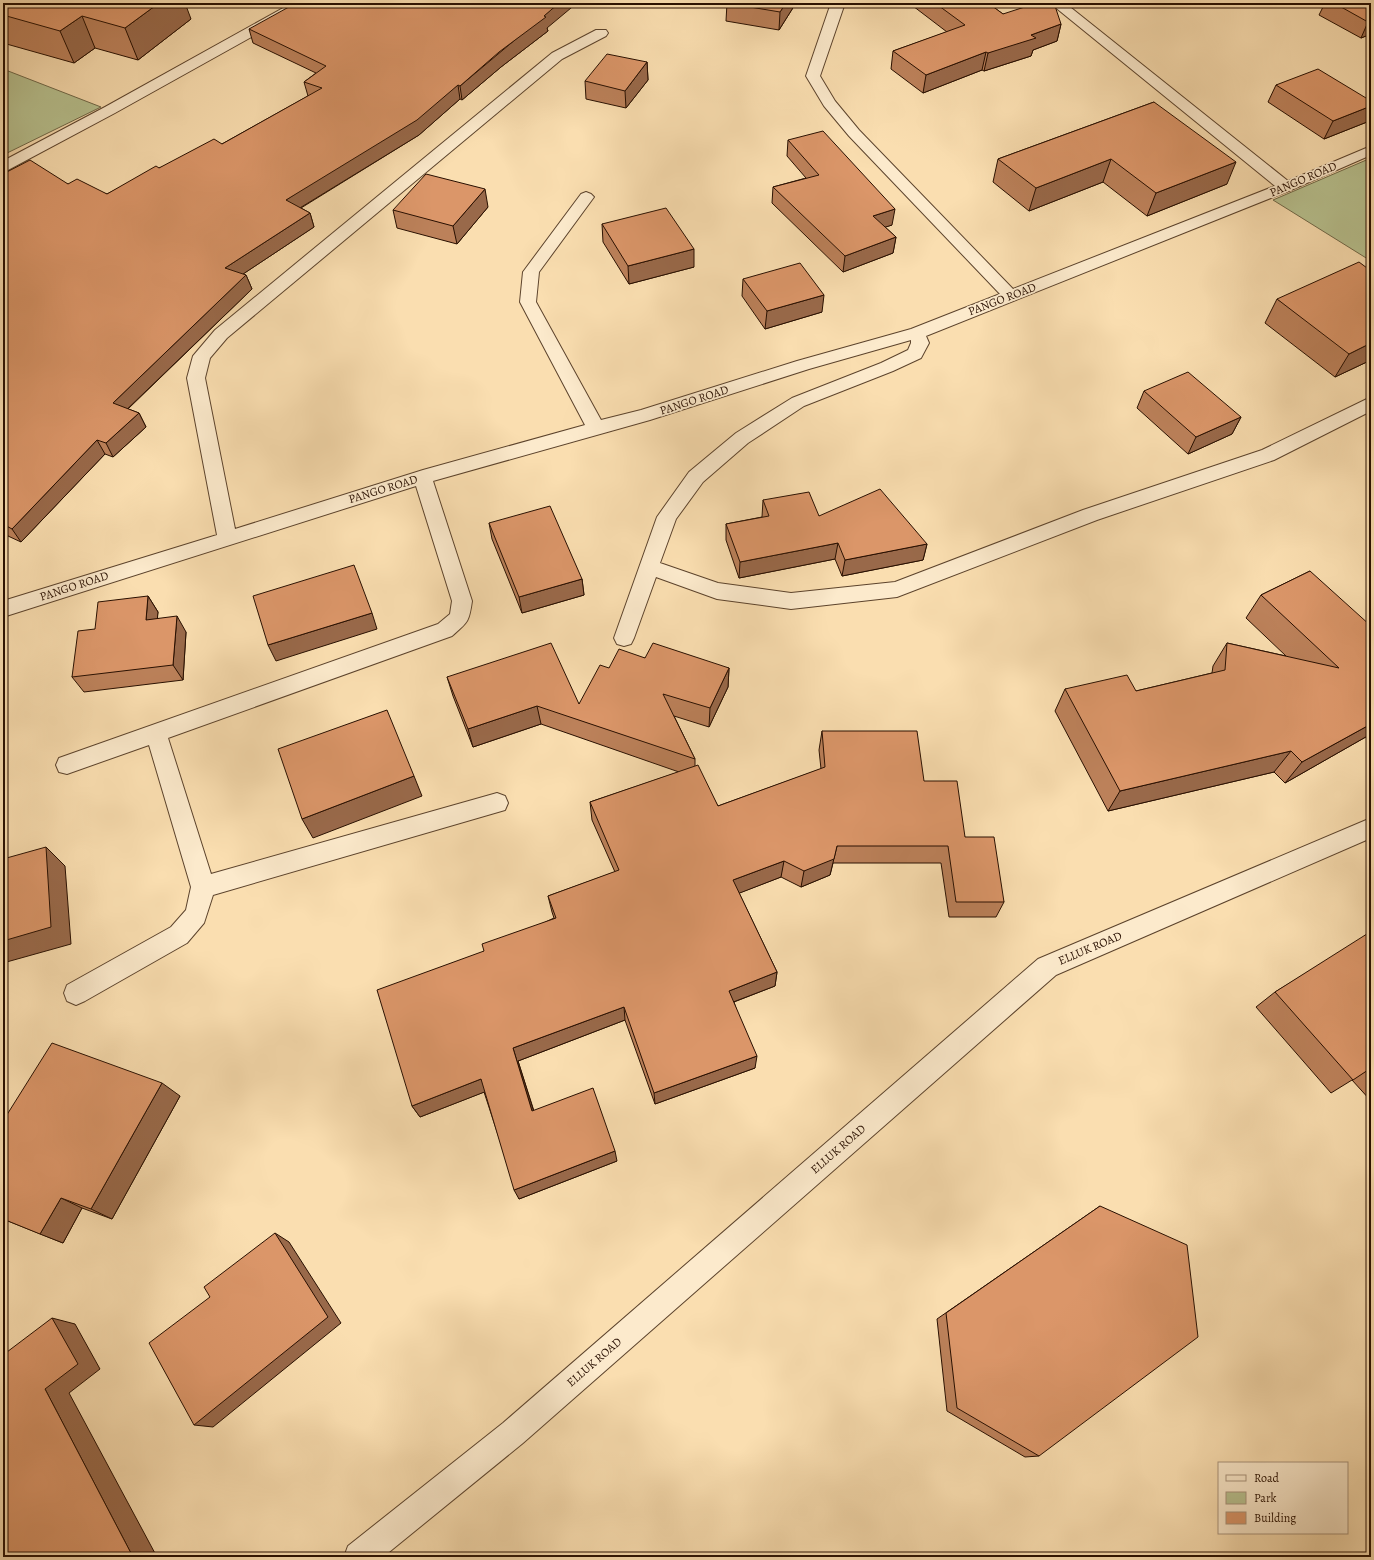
<svg xmlns="http://www.w3.org/2000/svg" width="1374" height="1560" font-family="Alegreya,serif">
  <style>
    .green { fill: #b8c290; stroke: #706848 }
    .lines { fill: none; stroke-linecap: round; stroke-linejoin: round }
    .minor-casing { stroke: #5c432c; stroke-width: 2 }
    .minor { fill: #fceacc; fill-rule: evenodd }
    .wall { fill: #bc815a; stroke: #280f00 }
    .shaded-wall { fill: #99694a; stroke: #280f00 }
    .building { fill: #db9669; stroke: #280f00 }
    .labels { text-anchor: middle; dominant-baseline: central; stroke-width: 3.5; stroke-linejoin: round; paint-order: stroke }
    .street-label { font-size: 12px; fill: #280f00; stroke: #fceacc }
  </style>
  <rect width="100%" height="100%" fill="#fadeb0"/>
  <filter id="stains"><feTurbulence type="fractalNoise" baseFrequency=".005" numOctaves="4"/><feColorMatrix values="0 0 0 0 .2 0 0 0 0 .09 0 0 0 0 .02 0 0 0 .5 -.17"/></filter>
  <radialGradient id="worn" r=".72"><stop offset=".6" stop-color="#630" stop-opacity="0"/><stop offset="1" stop-color="#630" stop-opacity=".3"/></radialGradient>
  <g class="green">
    <path d="M3,69L101,107L3,155Z"/>
    <path d="M1371,158V261L1273,200Z"/>
  </g>
  <g class="lines">
    <g class="minor-casing">
      <g id="minor">
        <path d="M292,3H309L307,6L115,113L8,170L3,172V161L105,107Z"/>
        <path d="M831,3H845L820,76L835,101L859,130L1013,289L1275,186L1050,3H1065L1288,181L1371,146V155L1291,190L926,336L929,343L921,358L893,371L804,406L748,443L703,482L676,519L660,563L718,583L791,593L895,582L1083,510L1262,450L1371,397V411L1274,460L1097,520L897,597L791,609L717,599L656,577L634,638L631,644L624,646L617,644L614,638L657,517L689,472L736,433L792,398L881,363L908,350L911,343V340L809,369L650,420L433,481L472,601C469,622 468,622 452,636L168,738L211,874L497,793L505,796L508,803L505,810L213,895L204,923L187,943L85,1001L76,1005L67,1001L64,993L67,985L171,927L186,910L191,887L149,745L67,774L59,772L56,765L59,758L438,624L450,614L452,601L416,486L3,617V601L217,535L187,378L193,356L215,330L552,53L596,30H606L608,33L606,36L562,59L227,338L210,358L205,378L235,529L423,470L585,425L520,302L523,272L581,194L586,192L591,194L594,197L539,272L536,302L601,420L641,410L797,361L911,329L1000,294L849,136L824,106L806,76Z"/>
        <path d="M1371,818V838L1056,975L523,1443L383,1557H344L348,1546L503,1423L1038,959Z"/>
      </g>
    </g>
    <use href="#minor" class="minor"/>
  </g>
  <g class="wall">
    <path d="M3,3L191,19L138,60L95,48L74,63L3,43Z"/>
    <path d="M727,3H796L779,30L726,21Z"/>
    <path d="M909,3H988L1003,14L1061,24L1057,41L1033,50L1031,56L984,71L982,70L923,93L891,69L893,51L947,32Z"/>
    <path d="M1325,3H1371V34L1361,38L1319,15Z"/>
    <path d="M547,28L548,31L501,67L462,100L460,99L419,135L301,208L310,213L314,227L243,274L246,275L252,289L128,409L139,413L146,427L113,457L105,454L21,542L8,536L3,541V174L68,184L107,194L159,168L222,144L308,96L304,82L316,73L253,43L249,29Z"/>
    <path d="M647,62L648,80L626,108L586,99L585,81Z"/>
    <path d="M1276,85L1371,101V113L1367,122L1324,139L1268,102Z"/>
    <path d="M1154,102L1227,184L1147,216L1103,182L1029,211L993,182L998,159Z"/>
    <path d="M788,140L892,225L885,227L896,237L893,253L843,272L772,203L773,187L806,178L787,156Z"/>
    <path d="M488,207L457,244L397,228L393,210Z"/>
    <path d="M602,224L694,267L629,284L603,242Z"/>
    <path d="M743,279L822,312L765,329L742,296Z"/>
    <path d="M1277,299L1371,360L1335,377L1265,323Z"/>
    <path d="M1144,391L1241,417L1232,434L1188,454L1137,408Z"/>
    <path d="M763,500L819,516L927,544L923,560L842,576L835,559L739,578L726,540V524L762,517Z"/>
    <path d="M489,523L582,579L584,595L522,613L492,539Z"/>
    <path d="M1310,571L1371,734L1285,783L1274,772L1108,811L1055,711L1065,689L1136,691L1212,673L1213,666L1227,643L1286,656L1246,618L1261,595Z"/>
    <path d="M148,596L158,612L157,618L186,632L183,680L84,692L72,677L95,629Z"/>
    <path d="M645,658L729,668L728,687L709,727L674,716L695,759V766L718,806L821,769L819,750L822,731L924,781L965,837L1004,902L996,917H949L941,863H833L830,875L801,887L781,877L739,893L777,972L775,986L734,1002L755,1068L655,1104L625,1020L518,1061L534,1111L617,1161L519,1199L484,1092L420,1117L412,1106L484,951L554,918L552,912L548,896L615,872L592,820L590,802L679,772L541,724L473,747L453,696L447,677L579,704L609,668Z"/>
    <path d="M1371,934V1101L1352,1080L1331,1093L1256,1007L1275,992Z"/>
    <path d="M180,1096L112,1219L82,1208L63,1243L3,1219Z"/>
    <path d="M1100,1206L1039,1456L1025,1457L947,1411L937,1319Z"/>
  </g>
  <g class="shaded-wall">
    <path d="M159,3H185L191,19L138,60L125,28Z"/>
    <path d="M559,3H577L547,28L548,31L501,67L462,100L460,86Z"/>
    <path d="M786,3H796L779,30L780,12Z"/>
    <path d="M82,16L95,48L74,63L60,31Z"/>
    <path d="M1371,21V34L1361,38L1368,22Z"/>
    <path d="M1061,24L1057,41L1033,50L1031,56L984,71L988,53L1031,35Z"/>
    <path d="M986,52L982,70L923,93L926,75Z"/>
    <path d="M647,62L648,80L626,108L625,91Z"/>
    <path d="M458,85L460,99L419,135L290,214L286,200Z"/>
    <path d="M1371,106V113L1367,122L1324,139L1333,121Z"/>
    <path d="M1111,159L1103,182L1029,211L1036,188Z"/>
    <path d="M1236,162L1227,184L1147,216L1156,193Z"/>
    <path d="M485,189L488,207L457,244L453,226Z"/>
    <path d="M895,209L892,225L870,232L873,216Z"/>
    <path d="M310,213L314,227L231,282L225,268Z"/>
    <path d="M896,237L893,253L843,272L845,256Z"/>
    <path d="M694,249V267L629,284L628,266Z"/>
    <path d="M246,275L252,289L120,416L113,403Z"/>
    <path d="M824,295L822,312L765,329L767,311Z"/>
    <path d="M1371,343V360L1335,377L1349,354Z"/>
    <path d="M139,413L146,427L113,457L106,443Z"/>
    <path d="M1241,417L1232,434L1188,454L1196,437Z"/>
    <path d="M97,440L105,454L21,542L12,529Z"/>
    <path d="M3,528L8,536L3,541Z"/>
    <path d="M838,543L835,559L739,578L740,562Z"/>
    <path d="M927,544L923,560L842,576L845,560Z"/>
    <path d="M582,579L584,595L522,613L519,597Z"/>
    <path d="M148,596L158,612L156,635L146,620Z"/>
    <path d="M372,613L377,629L276,661L268,645Z"/>
    <path d="M177,616L186,632L183,680L173,665Z"/>
    <path d="M729,668L728,687L709,727L710,708Z"/>
    <path d="M537,706L541,724L473,747L468,729Z"/>
    <path d="M1371,724V734L1285,783L1302,762Z"/>
    <path d="M1291,751L1274,772L1108,811L1120,791Z"/>
    <path d="M414,776L422,796L313,838L302,819Z"/>
    <path d="M837,846L830,875L801,887L804,871Z"/>
    <path d="M46,847L65,866L71,944L3,963V941Z"/>
    <path d="M784,861L781,877L732,896L733,880Z"/>
    <path d="M777,972L775,986L728,1004L729,991Z"/>
    <path d="M624,1007L625,1020L518,1061L537,1122L532,1111L513,1048Z"/>
    <path d="M757,1056L755,1068L655,1104L654,1093Z"/>
    <path d="M481,1079L487,1091L420,1117L412,1106Z"/>
    <path d="M162,1083L180,1096L112,1219L91,1209Z"/>
    <path d="M615,1151L617,1161L519,1199L514,1190Z"/>
    <path d="M61,1198L82,1208L63,1243L40,1234Z"/>
    <path d="M275,1233L289,1242L341,1323L213,1427L194,1425Z"/>
    <path d="M52,1318L75,1324L100,1369L69,1393L157,1557H133L45,1389Z"/>
  </g>
  <g class="building">
    <path d="M3,3H159L125,28L82,16L60,31L3,15Z"/>
    <path d="M296,3H559L544,16L546,17L499,52L460,86L458,85L417,120L286,200L310,213L225,268L246,275L113,403L139,413L106,443L97,440L12,529L3,524V174L30,160L68,184L77,179L107,194L156,166L159,168L214,139L222,144L322,88L304,82L326,66L249,29Z"/>
    <path d="M726,3H786L780,12Z"/>
    <path d="M935,3H988L1003,14L1037,3H1054L1061,24L1031,35L1036,38L988,53L986,52L926,75L893,51L965,25Z"/>
    <path d="M1334,3H1371V21L1368,22Z"/>
    <path d="M607,54L647,62L625,91L585,81Z"/>
    <path d="M1318,69L1371,101V106L1333,121L1276,85Z"/>
    <path d="M1154,102L1236,162L1156,193L1111,159L1036,188L998,159Z"/>
    <path d="M823,131L895,209L873,216L896,237L845,256L773,187L819,175L788,140Z"/>
    <path d="M426,174L485,189L453,226L393,210Z"/>
    <path d="M666,208L694,249L628,266L602,224Z"/>
    <path d="M1359,262L1371,271V343L1349,354L1277,299Z"/>
    <path d="M800,263L824,295L767,311L743,279Z"/>
    <path d="M1188,372L1241,417L1196,437L1144,391Z"/>
    <path d="M880,489L927,544L845,560L838,543L740,562L726,524L769,516L763,500L809,492L819,516Z"/>
    <path d="M550,506L582,579L519,597L489,523Z"/>
    <path d="M354,565L372,613L268,645L253,596Z"/>
    <path d="M1310,571L1371,626V724L1302,762L1291,751L1120,791L1065,689L1127,675L1136,691L1225,670L1227,643L1339,668L1261,595Z"/>
    <path d="M148,596L146,620L177,616L173,665L72,677L78,631L95,629L98,602Z"/>
    <path d="M551,643L579,704L600,665L609,668L619,649L645,658L653,643L729,668L710,708L663,694L695,759L537,706L468,729L447,677Z"/>
    <path d="M387,710L414,776L302,819L278,749Z"/>
    <path d="M822,731H917L924,781H957L965,837H994L1004,902H956L948,846H837L834,859L804,871L784,861L733,880L777,972L729,991L757,1056L654,1093L624,1007L513,1048L532,1111L593,1088L615,1151L514,1190L481,1079L412,1106L377,990L484,951L482,944L556,918L548,896L619,870L590,802L698,765L718,806L825,767Z"/>
    <path d="M46,847L51,927L3,941V859Z"/>
    <path d="M1370,932L1371,934V1068L1353,1080L1275,992Z"/>
    <path d="M52,1043L162,1083L91,1209L61,1198L40,1234L3,1219V1121Z"/>
    <path d="M1100,1206L1187,1245L1198,1337L1039,1456L957,1408L946,1313Z"/>
    <path d="M275,1233L328,1317L194,1425L149,1343L210,1297L204,1287Z"/>
    <path d="M52,1318L78,1364L45,1389L133,1557H5L3,1553V1355Z"/>
  </g>
  <g class="labels">
    <g class="street-label">
      <text transform="translate(1303 179) rotate(-23)">PANGO ROAD</text>
      <text transform="translate(1002 299) rotate(-21)">PANGO ROAD</text>
      <text transform="translate(694 400) rotate(-18)">PANGO ROAD</text>
      <text transform="translate(383 489) rotate(-17)">PANGO ROAD</text>
      <text transform="translate(74 586) rotate(-18)">PANGO ROAD</text>
      <text transform="translate(1090 948) rotate(-23)">ELLUK ROAD</text>
      <text transform="translate(838 1149) rotate(-41)">ELLUK ROAD</text>
      <text transform="translate(594 1362) rotate(-41)">ELLUK ROAD</text>
    </g>
  </g>
  <rect width="1374" height="1560" fill="none" stroke="#fadeb0" stroke-width="16"/>
  <rect x="4" y="4" width="1366" height="1552" fill="none" stroke="#280f00" stroke-width="2"/>
  <rect x="8" y="8" width="1358" height="1544" fill="none" stroke="#280f00"/>
  <rect x="1218" y="1462" width="130" height="72" fill="#fceacc" stroke="#a7927a"/>
  <rect x="1226" y="1475" width="20" height="6" fill="#fceacc" stroke="#a7927a"/>
  <text x="1254" y="1482" font-size="12" fill="#280f00">Road</text>
  <rect x="1226" y="1492" width="20" height="12" fill="#b8c290" stroke="#a7927a"/>
  <text x="1254" y="1502" font-size="12" fill="#280f00">Park</text>
  <rect x="1226" y="1512" width="20" height="12" fill="#db9669" stroke="#a7927a"/>
  <text x="1254" y="1522" font-size="12" fill="#280f00">Building</text>
  <rect width="100%" height="100%" filter="url(#stains)"/>
  <rect width="100%" height="100%" fill="url(#worn)"/>
</svg>
